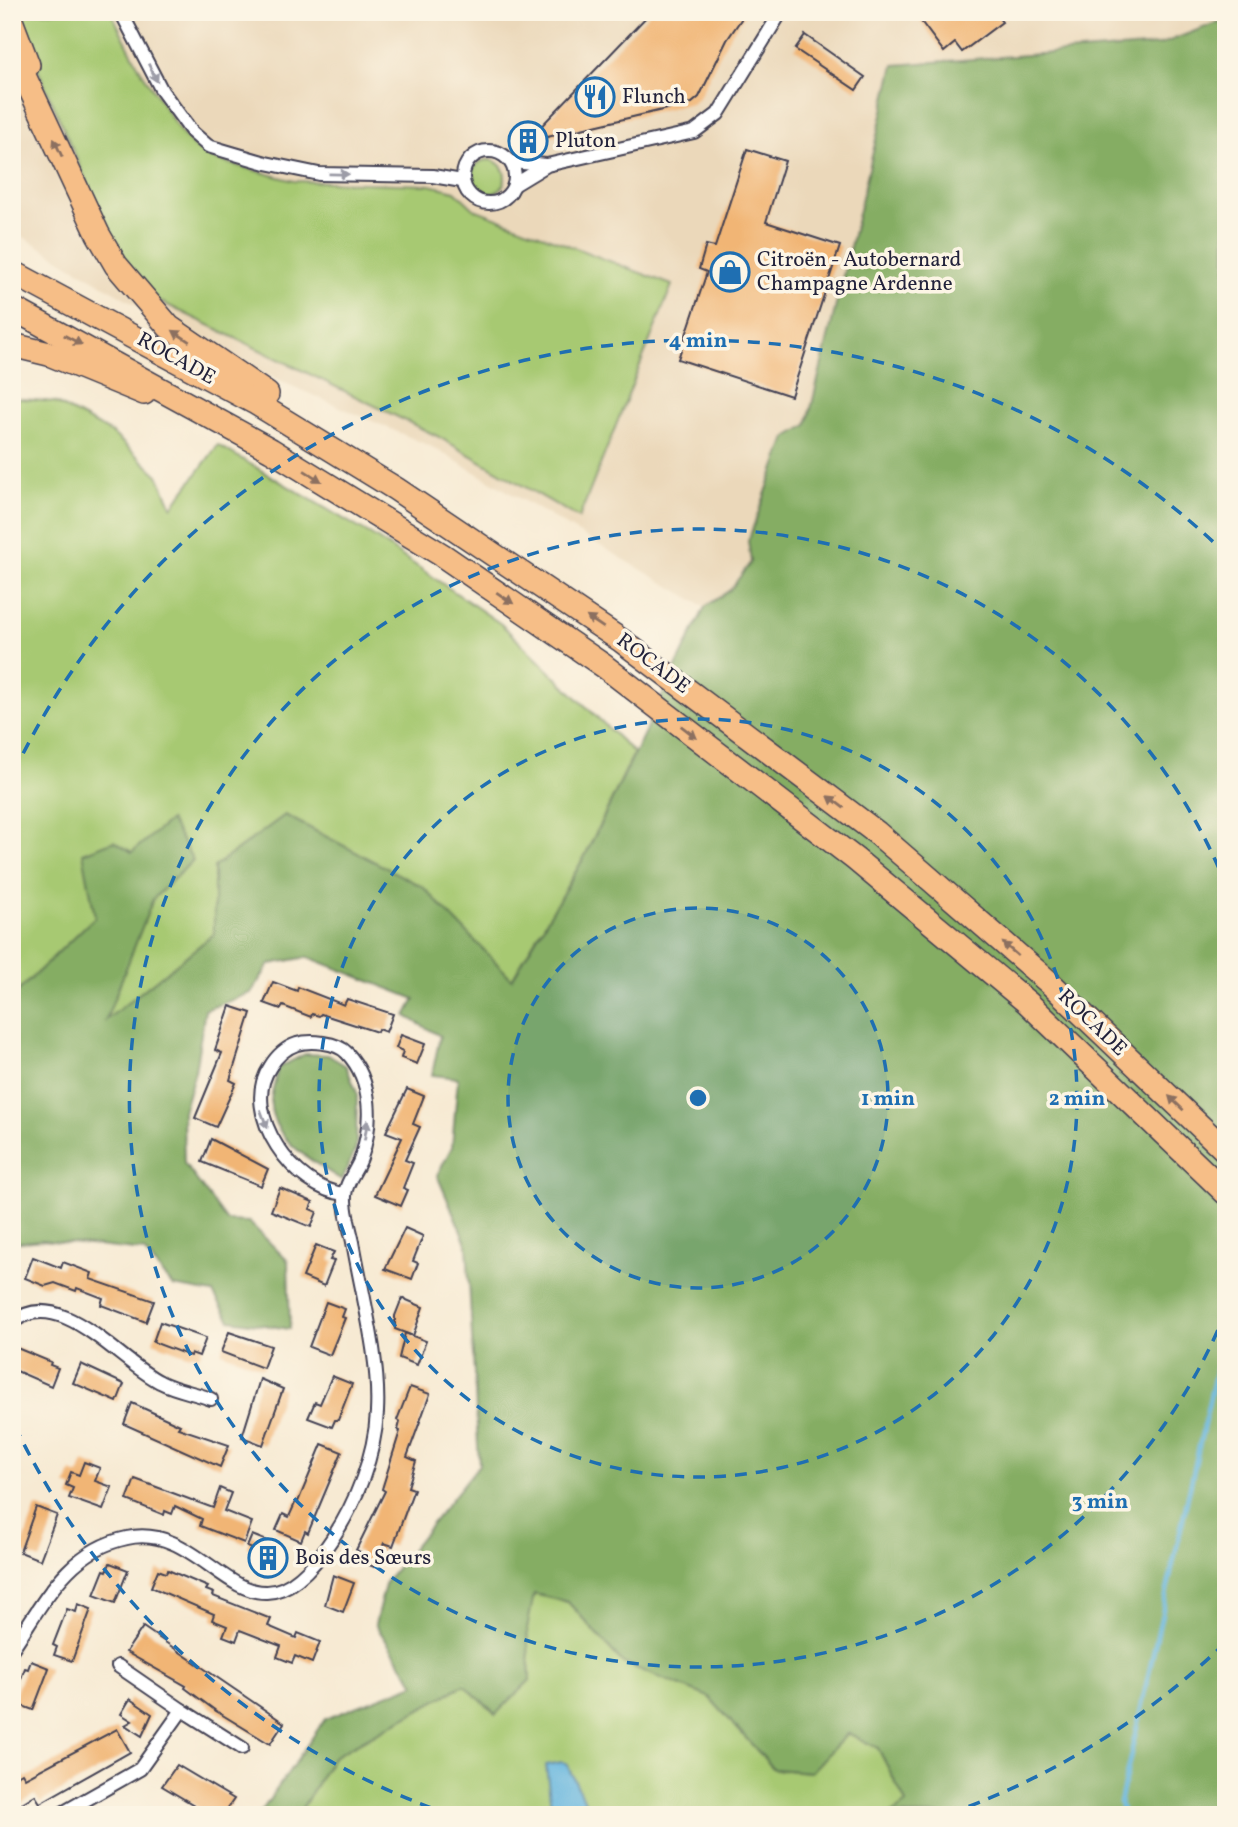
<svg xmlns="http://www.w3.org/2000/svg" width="1238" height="1827" font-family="Vollkorn,serif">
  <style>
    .built { fill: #ebd8ba }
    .green { fill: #a7c972; stroke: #647656; stroke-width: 2 }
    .forest { fill: #85ad64; stroke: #546850; stroke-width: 2 }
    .water { fill: #64b5df; stroke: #436c8d; stroke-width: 2 }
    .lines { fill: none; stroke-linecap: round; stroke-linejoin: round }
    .stream { stroke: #64b5df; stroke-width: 4.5 }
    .building { fill: #f1b574 }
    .street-casing { stroke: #424052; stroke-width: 16 }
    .highway-casing { stroke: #424052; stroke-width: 26 }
    .street { stroke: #fff; stroke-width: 12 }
    .highway { stroke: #f6be87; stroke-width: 23 }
    .oneway { fill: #9c9ca7 }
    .oneway2 { fill: #8c7061 }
    .ring { fill: none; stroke: #1f6fb2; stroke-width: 3.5; stroke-dasharray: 12 9 }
    .labels { text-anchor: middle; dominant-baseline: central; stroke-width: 7; stroke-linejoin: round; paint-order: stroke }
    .poi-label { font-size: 21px; fill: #22223b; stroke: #fcf5e5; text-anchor: start }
    .street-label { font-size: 21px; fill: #22223b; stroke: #fcf5e5 }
    .centre { fill: #1f6fb2; stroke: #fcf5e5; stroke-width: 3.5 }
    .ring-label { font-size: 21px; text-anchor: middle; font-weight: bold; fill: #1f6fb2; stroke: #fcf5e5; stroke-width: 7; stroke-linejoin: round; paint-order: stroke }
  </style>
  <rect width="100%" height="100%" fill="#fcf5e5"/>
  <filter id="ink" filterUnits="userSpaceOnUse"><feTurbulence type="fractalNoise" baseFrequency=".0143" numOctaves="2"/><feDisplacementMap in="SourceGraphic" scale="14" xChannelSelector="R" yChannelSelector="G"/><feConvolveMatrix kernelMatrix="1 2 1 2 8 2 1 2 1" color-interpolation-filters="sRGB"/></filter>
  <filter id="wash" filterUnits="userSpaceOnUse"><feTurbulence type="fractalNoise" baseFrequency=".00686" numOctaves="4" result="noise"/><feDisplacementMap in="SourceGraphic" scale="28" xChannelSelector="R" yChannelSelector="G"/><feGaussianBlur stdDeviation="1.57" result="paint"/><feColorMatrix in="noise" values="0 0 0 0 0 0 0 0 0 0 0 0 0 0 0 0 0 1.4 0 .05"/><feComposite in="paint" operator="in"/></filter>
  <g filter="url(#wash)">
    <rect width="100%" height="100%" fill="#f7ead3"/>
    <path class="built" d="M12,12H1226V19L1159,45L894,65L807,425L786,438L748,541L751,562L730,590L705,607L432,447L216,353L12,230Z"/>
    <g class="green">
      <path d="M13,12H111L140,69L181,133L194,147L216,160L294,181L430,185L455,191L474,209L672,285L579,518L437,436L153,298L121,261Z"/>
      <circle cx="488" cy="177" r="17"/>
      <path d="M12,398L54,402L112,433L158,475L172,507L218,445L376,538L501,624L634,753L585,856L512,980L427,892L214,867V934L105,1021L153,899L193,860L95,917L12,997Z"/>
      <path d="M533,1594L568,1602L623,1663L709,1697L774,1769L811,1772L848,1733L878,1748L907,1803L890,1815H298L333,1757L464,1684L496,1713L530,1680L527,1629Z"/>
    </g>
    <g class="forest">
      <path d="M1226,19V1815H890L906,1803L878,1748L848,1733L811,1772L774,1769L709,1697L623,1663L568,1602L534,1594L527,1629L530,1680L496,1714L464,1685L333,1757L298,1815H259L325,1719L415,1684L375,1624L386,1581L479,1465L467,1245L437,1175L452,1147L458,1078L432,1075L440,1036L406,1016L415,999L308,957L270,964L251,993L205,1010L195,1071L183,1112L184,1163L227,1221L249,1222L288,1261L290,1329L230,1320L213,1293L173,1286L144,1251L42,1240L12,1243V997L95,917L83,853L114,841L132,852L170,820L193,860L153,899L106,1020L214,934V867L285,815L423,887L512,979L585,856L705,607L730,590L751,562L748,541L786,438L807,425L894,65L1159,45Z"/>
      <path d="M305,1054L328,1055L346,1066L357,1093L356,1148L342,1180C315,1163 269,1139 271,1101C272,1090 276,1079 278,1068Z"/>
    </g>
    <path class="water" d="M562,1762L567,1765L592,1815H552L546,1765Z"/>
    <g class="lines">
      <path class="stream" d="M1123,1815L1120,1803L1226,1325"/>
    </g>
    <g id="blocks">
      <g class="building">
        <path d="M651,12H746L727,40L699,97L692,103L526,142Z"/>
        <path d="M914,12H994L1002,22L962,52L955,43L944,52Z"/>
        <path d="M805,35L865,77L856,90L795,49Z"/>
        <path d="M747,149L785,161L766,222L840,246L791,396L678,359L707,272L699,269L706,245L715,247Z"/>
        <path d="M273,982L297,991L298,987L344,1005L347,999L393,1014L386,1032L378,1029L377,1032L321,1014L319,1016L312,1014L311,1017L283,1006L281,1009L264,1003Z"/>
        <path d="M230,1006L251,1013L230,1080L236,1083L216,1127L195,1118L222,1053L215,1050Z"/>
        <path d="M401,1035L425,1044L417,1064L401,1058L403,1051L396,1048Z"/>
        <path d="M407,1089L424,1096L413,1124L420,1127L405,1160L413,1163L403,1188L408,1190L401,1206L375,1195L402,1138L386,1132Z"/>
        <path d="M211,1139L268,1169L261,1186L202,1162Z"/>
        <path d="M280,1188L313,1202L310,1209L317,1212L311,1227L271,1211Z"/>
        <path d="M405,1228L423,1236L413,1261L418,1263L412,1279L385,1269Z"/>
        <path d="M316,1245L334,1252L330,1260L334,1261L324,1286L303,1277Z"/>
        <path d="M33,1257L61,1268L63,1262L92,1273L90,1279L154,1301L146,1322L101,1305L103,1298L77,1288L76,1291L55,1283L45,1286L25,1278Z"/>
        <path d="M402,1298L423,1307L413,1336L395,1329V1316Z"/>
        <path d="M326,1302L345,1309L342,1317L345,1318L330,1355L309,1347Z"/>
        <path d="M160,1322L206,1338L199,1356L191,1353L190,1356L153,1342Z"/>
        <path d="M229,1332L271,1346L263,1368L221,1352Z"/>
        <path d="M405,1333L426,1341L417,1365L399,1358Z"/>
        <path d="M12,1346L51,1362L50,1365L58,1368L51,1386L12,1369Z"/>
        <path d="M81,1364L124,1384L117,1402L73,1383Z"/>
        <path d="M332,1376L352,1384L338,1420H335L332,1427L308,1418L315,1402L320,1404Z"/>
        <path d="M260,1379L283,1389L263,1445L242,1437Z"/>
        <path d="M410,1387L430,1394L407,1457L416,1461L408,1487L414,1489L393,1546L384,1543L374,1567L357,1560L360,1552L356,1550L385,1491L382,1489L400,1431L398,1430L400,1422L397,1420Z"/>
        <path d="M132,1403L180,1425L178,1428L229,1445L220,1467L124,1424Z"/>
        <path d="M322,1444L342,1452L308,1533L305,1531L301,1541L276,1530L283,1514L289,1517L296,1501L298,1502Z"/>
        <path d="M84,1462L100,1468L95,1481L112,1487L103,1510L69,1498L73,1488L66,1485L71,1472L79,1475Z"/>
        <path d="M135,1479L213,1508L220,1488L231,1493L224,1511L252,1522L244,1543L200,1526L202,1519L175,1506L172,1514L165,1511L164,1515L127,1500Z"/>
        <path d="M36,1507L57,1515L40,1560L20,1552Z"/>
        <path d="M252,1535L267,1541L266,1554L247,1547Z"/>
        <path d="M110,1563L128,1570L115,1603L94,1595L104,1570L107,1571Z"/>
        <path d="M158,1570L166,1573L168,1570L208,1587L206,1590L214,1593L213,1596L271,1619L268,1626L296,1638L298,1633L320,1642L312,1663L295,1656L292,1663L277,1657L281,1646L240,1630L236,1641L223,1636L227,1626L212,1620L214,1614L151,1587Z"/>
        <path d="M333,1575L354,1583L343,1612L325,1605Z"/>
        <path d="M78,1604L91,1609L72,1661L54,1655L57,1647L53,1645L67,1609L76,1612Z"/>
        <path d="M143,1627L284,1723L270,1744L216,1711L185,1688L186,1686L126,1652Z"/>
        <path d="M31,1661L49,1668L33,1710L12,1702L25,1668L28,1669Z"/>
        <path d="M130,1699L152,1714L142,1736L125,1725L132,1721L121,1714Z"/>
        <path d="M117,1729L130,1752L40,1803L35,1795L12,1809V1779L22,1773L25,1778Z"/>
        <path d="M177,1765L234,1799L223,1815H211L162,1786Z"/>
      </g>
    </g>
  </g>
  <g filter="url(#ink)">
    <use href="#blocks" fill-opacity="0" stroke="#424052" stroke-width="2"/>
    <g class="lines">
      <g class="street-casing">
        <g id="street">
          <path d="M121,12L162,91L192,132L208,146L266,163L319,174L433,176L462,181"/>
          <circle cx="489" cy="177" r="26"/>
          <path d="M511,162L546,165"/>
          <path d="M514,185L547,165L694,132L718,114L781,12"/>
          <path d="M12,1323C59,1283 119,1362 160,1382C175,1390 195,1393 211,1399"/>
          <path d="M12,1649C44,1602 68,1550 127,1538C213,1519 248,1668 332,1539C356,1503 375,1455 377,1412C380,1359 362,1295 353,1242C350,1228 344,1210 345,1196C345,1183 357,1170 361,1158C373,1123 373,1081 347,1053C337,1042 310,1040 297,1044C285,1048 276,1057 270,1067C239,1113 295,1190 345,1194"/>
          <path d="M182,1710L242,1748"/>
          <path d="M59,1815L140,1769L182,1710L118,1666"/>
        </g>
      </g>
      <g class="highway-casing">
        <g id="highway">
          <path d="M12,23L28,65"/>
          <path d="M12,50L98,234L116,265L169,327L267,394"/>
          <path d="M12,272L254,402L396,489L622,641L877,833L1051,984L1226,1151"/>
          <path d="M12,308L271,450L442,555L604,666L855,859L1028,1003L1226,1193"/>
          <path d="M12,345L49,354L144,393"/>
        </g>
      </g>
      <use href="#street" class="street"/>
      <use href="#highway" class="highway"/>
    </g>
    <defs><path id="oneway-solid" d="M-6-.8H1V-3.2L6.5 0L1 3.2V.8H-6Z" transform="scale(1.75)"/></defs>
    <g class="oneway">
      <use href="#oneway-solid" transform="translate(153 73) rotate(63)"/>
      <use href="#oneway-solid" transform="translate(339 174) rotate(1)"/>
      <use href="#oneway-solid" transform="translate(264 1119) rotate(69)"/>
      <use href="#oneway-solid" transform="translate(366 1130) rotate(-81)"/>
    </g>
    <g class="oneway2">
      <use href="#oneway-solid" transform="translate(58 148) rotate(-115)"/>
      <use href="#oneway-solid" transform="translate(181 336) rotate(-146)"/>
      <use href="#oneway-solid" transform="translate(73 340) rotate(28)"/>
      <use href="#oneway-solid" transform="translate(313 476) rotate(32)"/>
      <use href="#oneway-solid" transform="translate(505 598) rotate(34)"/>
      <use href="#oneway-solid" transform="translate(595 622) rotate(-146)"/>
      <use href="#oneway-solid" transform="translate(689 732) rotate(38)"/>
      <use href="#oneway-solid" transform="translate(836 802) rotate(-143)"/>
      <use href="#oneway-solid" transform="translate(1010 949) rotate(-139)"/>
      <use href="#oneway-solid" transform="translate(1176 1103) rotate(-136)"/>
    </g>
  </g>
  <circle cx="698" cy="1098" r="190" fill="#1f6fb2" fill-opacity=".12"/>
  <g class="ring">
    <circle cx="698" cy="1098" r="190"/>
    <circle cx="698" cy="1098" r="379"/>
    <path d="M1226 1311A569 569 0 1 1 1226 885"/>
    <path d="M1225 1643A758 758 0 0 1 945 1815M451 1815A758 758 0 0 1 14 1424M14 772A758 758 0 0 1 1225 553"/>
  </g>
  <defs>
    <g id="restaurant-ring" transform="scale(2.0125)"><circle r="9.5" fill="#fcf5e5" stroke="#1f6fb2" stroke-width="1.5"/><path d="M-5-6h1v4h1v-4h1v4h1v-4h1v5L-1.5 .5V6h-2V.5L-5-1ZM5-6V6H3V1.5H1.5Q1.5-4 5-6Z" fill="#1f6fb2"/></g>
    <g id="building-ring" transform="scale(2.0125)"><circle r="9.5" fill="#fcf5e5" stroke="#1f6fb2" stroke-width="1.5"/><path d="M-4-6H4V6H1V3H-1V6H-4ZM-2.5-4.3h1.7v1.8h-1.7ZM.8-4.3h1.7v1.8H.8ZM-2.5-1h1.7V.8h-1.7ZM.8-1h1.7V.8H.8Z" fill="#1f6fb2"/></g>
    <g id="shop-ring" transform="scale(2.0125)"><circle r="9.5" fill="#fcf5e5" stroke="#1f6fb2" stroke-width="1.5"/><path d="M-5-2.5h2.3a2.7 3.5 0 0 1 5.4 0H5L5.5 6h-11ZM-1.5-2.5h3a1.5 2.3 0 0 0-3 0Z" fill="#1f6fb2"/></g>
  </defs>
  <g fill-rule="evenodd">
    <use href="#restaurant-ring" x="595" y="97"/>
    <use href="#building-ring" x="528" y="141"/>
    <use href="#shop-ring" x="730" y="272"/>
    <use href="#building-ring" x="268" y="1558"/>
  </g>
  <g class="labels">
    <g class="poi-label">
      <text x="622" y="97">Flunch</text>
      <text x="555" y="141">Pluton</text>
      <text x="757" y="260">Citroën - Autobernard<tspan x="757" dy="24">Champagne Ardenne</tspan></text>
      <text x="295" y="1558">Bois des Sœurs</text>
    </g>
    <g class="street-label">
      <text transform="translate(176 359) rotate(29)">ROCADE</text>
      <text transform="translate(653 664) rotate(37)">ROCADE</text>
      <text transform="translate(1092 1023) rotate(44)">ROCADE</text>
    </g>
  </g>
  <circle cx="698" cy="1098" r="10" class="centre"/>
  <g class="ring-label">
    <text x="698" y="347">4 min</text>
    <text x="888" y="1105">1 min</text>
    <text x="1077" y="1105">2 min</text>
    <text x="1100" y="1508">3 min</text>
  </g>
  <rect width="1238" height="1827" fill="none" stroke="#fcf5e5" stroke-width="42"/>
</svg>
